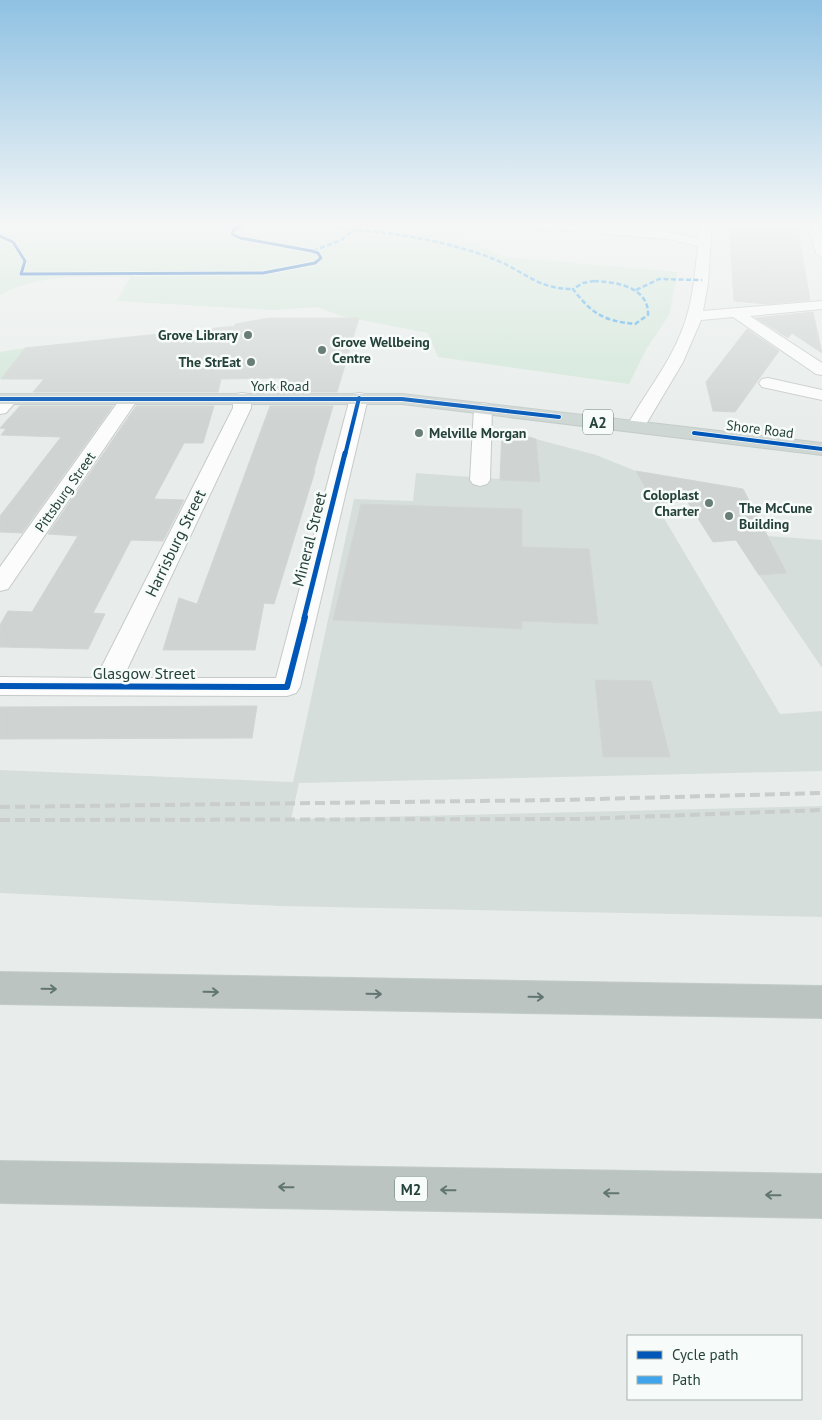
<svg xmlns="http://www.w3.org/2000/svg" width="822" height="1420" font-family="'PT Sans',sans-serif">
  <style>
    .built { fill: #d6dedb }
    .green { fill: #d1e6d8 }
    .building { fill: #cfd4d2; stroke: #d1d6d4 }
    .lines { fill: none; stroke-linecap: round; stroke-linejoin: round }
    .minor-casing { stroke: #c5cac8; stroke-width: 2 }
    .major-casing { stroke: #c3ccc9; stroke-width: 2 }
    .highway-casing { stroke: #c3ccc9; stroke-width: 2 }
    .minor { fill: #fcfcfc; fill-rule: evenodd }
    .major { fill: #cfd7d5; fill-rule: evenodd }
    .highway { fill: #bcc4c2; fill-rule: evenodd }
    .rail { stroke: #c9cdcc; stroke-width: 4; stroke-dasharray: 10 5; stroke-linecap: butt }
    .quiet { stroke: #3ea4ec; stroke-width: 2.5; stroke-dasharray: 5 2.5; stroke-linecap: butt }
    .cycleway-far3-casing { stroke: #f7fbf9; stroke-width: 4.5 }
    .cycleway-far2-casing { stroke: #f7fbf9; stroke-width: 5.5 }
    .cycleway-far1-casing { stroke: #f7fbf9; stroke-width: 8 }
    .cycleway-casing { stroke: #f7fbf9; stroke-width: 9 }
    .cycleway-far3 { stroke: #0057b8; stroke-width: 3 }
    .cycleway-far2 { stroke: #0057b8; stroke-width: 4 }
    .cycleway-far1 { stroke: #0057b8; stroke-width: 5 }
    .cycleway { stroke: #0057b8; stroke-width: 6 }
    .oneway { stroke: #617670 }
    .poi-dot { fill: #697e78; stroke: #f7fbf9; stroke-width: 2 }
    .labels { text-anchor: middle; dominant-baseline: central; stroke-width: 5; stroke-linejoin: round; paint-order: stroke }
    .far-poi-label { font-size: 14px; font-weight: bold; fill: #24423a; stroke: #f7fbf9; text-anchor: end }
    .far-street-label { font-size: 14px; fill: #24423a; stroke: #f7fbf9 }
    .shield { fill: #f7fbf9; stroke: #637a73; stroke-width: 1 }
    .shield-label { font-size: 15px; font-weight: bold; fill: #24423a }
    .street-label { font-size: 16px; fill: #24423a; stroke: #f7fbf9 }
  </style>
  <rect width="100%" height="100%" fill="#e8edeb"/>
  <g class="built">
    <path d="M536,439L596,455L636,471L780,714L822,711V771L299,783L291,819L822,806V917L280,906L0,893V770L293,782L354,499L413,501L416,473L540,482Z"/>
    <path d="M768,536L822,540V668L759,575L787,572Z"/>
  </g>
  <g class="green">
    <path d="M0,224H480L462,238L505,257L678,272L669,315L647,348L629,384L438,357L428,333L341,316L317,307L274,310L117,301L130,277C87,277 39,273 0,295Z"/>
    <path d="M25,348L1,379H0V352Z"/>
  </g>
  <g class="building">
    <path d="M729,224H797L810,300L767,304L734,301Z"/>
    <path d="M813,312L822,353L792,333L788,338L756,318Z"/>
    <path d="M269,318H359L337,392H275L280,378L221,379L218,392H33L44,379H1L25,348L235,326V324Z"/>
    <path d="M747,329L779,351L735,412L713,411L706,382Z"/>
    <path d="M20,406H113L22,533L0,532V516L61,437L1,435L6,429L0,428Z"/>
    <path d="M136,406H214L203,443H184L154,499L184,500L163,541L131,540L93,613L105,614L88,649L0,647V625L8,611L32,612L78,536L48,534Z"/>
    <path d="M270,406H333L314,471H315L274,604L264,603L255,650H163L179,598L197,604Z"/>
    <path d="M502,429L536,439L540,482L500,480Z"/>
    <path d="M636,471L743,489L787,573L759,575L736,540L713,542L687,501L654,503Z"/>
    <path d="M361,504L522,509V547L589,549L598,624L522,621V629L333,620Z"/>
    <path d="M595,680L651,681L670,757H603Z"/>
    <path d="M257,706L252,738L0,739V707Z"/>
  </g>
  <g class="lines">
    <g class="minor-casing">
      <g id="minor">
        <path d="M530,224C587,224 644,225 698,239L700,224H712L708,283L703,311L822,301V309L750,316L822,363V375L816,374L733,317L701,320L683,362L645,426L643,430L636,432L629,430L627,426C646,392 671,362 684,325C693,300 695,273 698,246L668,239L536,228Z"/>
        <path d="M808,224H820L822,231V257L816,253Z"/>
        <path d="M768,378L822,390V400L762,387L759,383L762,379Z"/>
        <path d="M242,393L248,394L251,398V408L123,678H276L350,398L353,394L359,393L365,394L368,398L300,687L296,693L287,696L0,695V677L96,678L233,408V398L236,394Z"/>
        <path d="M9,394L15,395L18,399L6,413L0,414V398Z"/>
        <path d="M129,394L135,395L138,399L8,589L0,591V567L123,395Z"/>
        <path d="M483,403L489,404L492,408L490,480L487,484L480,486L473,484L470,480L474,408L477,404Z"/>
      </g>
    </g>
    <g class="major-casing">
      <path id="major" d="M0,394H402L822,443V455L402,404H0Z"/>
    </g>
    <g class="highway-casing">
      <g id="highway">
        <path d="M0,972L822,986V1018L0,1004Z"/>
        <path d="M0,1161L822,1174V1218L0,1203Z"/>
      </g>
    </g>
    <use href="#minor" class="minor"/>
    <use href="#major" class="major"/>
    <use href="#highway" class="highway"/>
    <g class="rail">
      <path d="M0,807L558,800L822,793"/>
      <path d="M0,820L580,819L822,810"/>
    </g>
    <g class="quiet">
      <path d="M291,224C350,229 407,232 464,249C478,253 493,258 507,265C532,278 543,289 573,289"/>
      <path d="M313,251L341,240L356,228"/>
      <path d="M594,281C617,282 649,287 648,315L635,324C604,321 592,314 573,289L583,283Z"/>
      <path d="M636,290L659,279L702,280"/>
    </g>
    <g class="cycleway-far3-casing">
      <path id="cycleway-far3" d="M0,236L13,242L25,261L21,274L263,273L315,263L321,258L318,253L312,251L240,238L232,234L234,229L246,224"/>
    </g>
    <g class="cycleway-far2-casing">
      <g id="cycleway-far2">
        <path d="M0,399H402L559,417"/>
        <path d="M694,433L822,449"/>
        <path d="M345,455L359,398"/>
      </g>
    </g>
    <g class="cycleway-far1-casing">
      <path id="cycleway-far1" d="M304,618L345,453"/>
    </g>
    <g class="cycleway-casing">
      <path id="cycleway" d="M0,686L287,687L305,617"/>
    </g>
    <use href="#cycleway-far3" class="cycleway-far3"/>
    <use href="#cycleway-far2" class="cycleway-far2"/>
    <use href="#cycleway-far1" class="cycleway-far1"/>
    <use href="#cycleway" class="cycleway"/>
  </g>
  <defs><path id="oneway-shaft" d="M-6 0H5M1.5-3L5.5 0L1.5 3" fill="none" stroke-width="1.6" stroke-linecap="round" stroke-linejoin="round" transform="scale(1.25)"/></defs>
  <g class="oneway">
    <use href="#oneway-shaft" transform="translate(49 989) rotate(1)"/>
    <use href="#oneway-shaft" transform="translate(211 992) rotate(1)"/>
    <use href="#oneway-shaft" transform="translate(374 994) rotate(1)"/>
    <use href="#oneway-shaft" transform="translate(536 997) rotate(1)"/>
    <use href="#oneway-shaft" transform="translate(286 1187) rotate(-179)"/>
    <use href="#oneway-shaft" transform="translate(448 1190) rotate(-179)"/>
    <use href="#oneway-shaft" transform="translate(611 1193) rotate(-179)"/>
    <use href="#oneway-shaft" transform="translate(773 1195) rotate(-179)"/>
  </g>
  <linearGradient id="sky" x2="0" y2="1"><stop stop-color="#8fc1e3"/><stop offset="0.53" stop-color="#f5f7f6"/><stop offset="1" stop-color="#f5f7f6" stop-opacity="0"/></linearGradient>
  <rect width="822" height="423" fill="url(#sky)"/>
  <g class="poi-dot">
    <circle cx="248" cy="335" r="5"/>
    <circle cx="322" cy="350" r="5"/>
    <circle cx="251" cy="362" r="5"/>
    <circle cx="419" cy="433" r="5"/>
    <circle cx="709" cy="503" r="5"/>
    <circle cx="729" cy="516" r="5"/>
  </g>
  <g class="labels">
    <g class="far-poi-label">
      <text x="238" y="335">Grove Library</text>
      <text x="332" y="342" text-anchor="start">Grove Wellbeing<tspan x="332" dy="16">Centre</tspan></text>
      <text x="241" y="362">The StrEat</text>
      <text x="429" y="433" text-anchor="start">Melville Morgan</text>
      <text x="699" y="495">Coloplast<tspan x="699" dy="16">Charter</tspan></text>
      <text x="739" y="508" text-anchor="start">The McCune<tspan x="739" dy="16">Building</tspan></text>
    </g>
    <g class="far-street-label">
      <text x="280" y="386">York Road</text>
      <text transform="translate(760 429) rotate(7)">Shore Road</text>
      <text transform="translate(65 492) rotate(-55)">Pittsburg Street</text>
    </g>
    <g class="shield">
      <rect x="583" y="409.5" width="30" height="25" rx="4"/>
      <rect x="395" y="1176.5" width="32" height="25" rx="4"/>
    </g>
    <g class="shield-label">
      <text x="598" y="422">A2</text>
      <text x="411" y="1189">M2</text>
    </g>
    <g class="street-label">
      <text transform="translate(309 539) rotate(-76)">Mineral Street</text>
      <text transform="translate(175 543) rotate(-64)">Harrisburg Street</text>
      <text x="144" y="673">Glasgow Street</text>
    </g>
  </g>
  <rect x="627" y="1335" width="175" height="65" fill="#f7fbf9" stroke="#a3b1ad"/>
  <rect x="637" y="1351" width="25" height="8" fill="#0057b8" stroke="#a3b1ad"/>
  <text x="672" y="1360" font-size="15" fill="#24423a">Cycle path</text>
  <rect x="637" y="1376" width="25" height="8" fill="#3ea4ec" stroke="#a3b1ad"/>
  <text x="672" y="1385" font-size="15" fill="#24423a">Path</text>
</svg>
